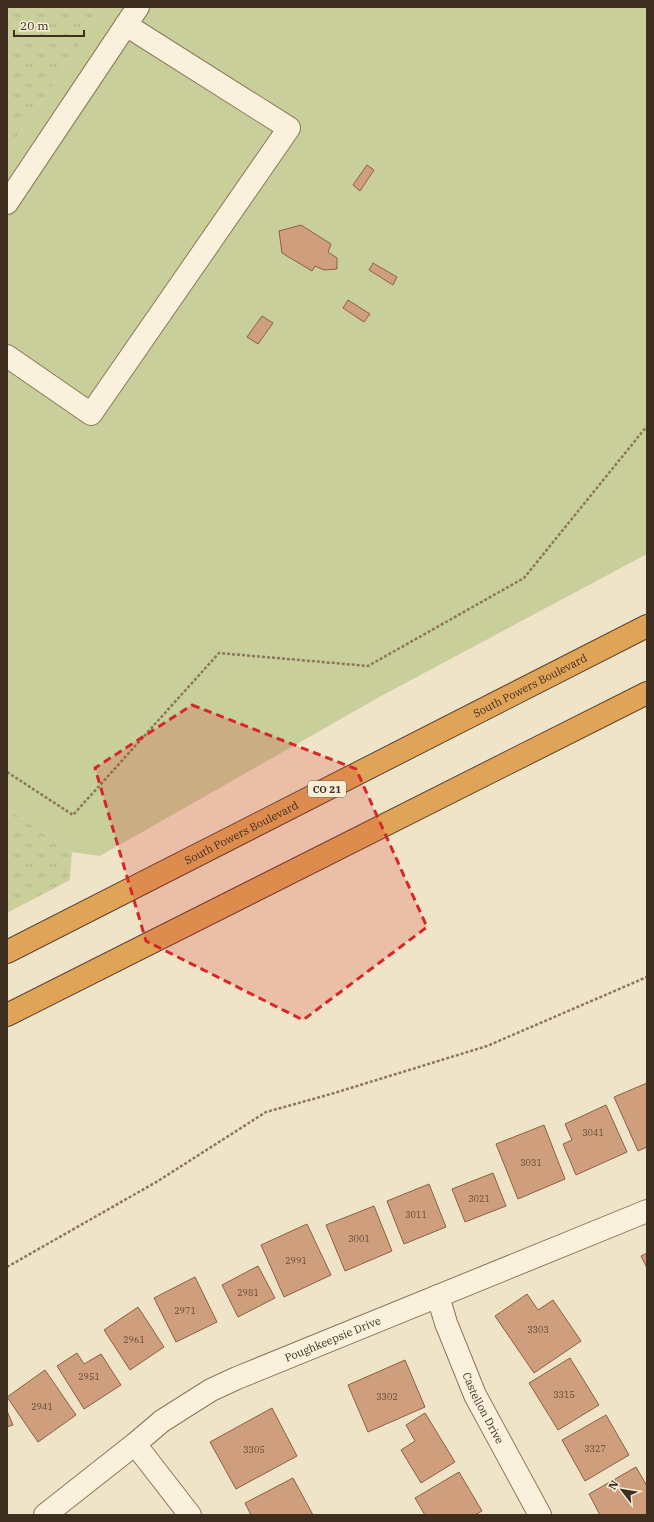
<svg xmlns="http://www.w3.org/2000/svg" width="654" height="1522" font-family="'IBM Plex Serif',serif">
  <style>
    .grass { fill: url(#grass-tufts) }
    .pitch { fill: #c9cf9b }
    .building { fill: #cf9f7d; stroke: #8d5f41 }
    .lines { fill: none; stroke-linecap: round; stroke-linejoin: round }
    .minor-casing { stroke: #8d765c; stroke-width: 24 }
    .highway-casing { stroke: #5b4430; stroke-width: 24 }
    .path { stroke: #8d765c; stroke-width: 2.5; stroke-dasharray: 3 2; stroke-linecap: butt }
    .minor { stroke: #faf1dc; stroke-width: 22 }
    .highway { stroke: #e0a458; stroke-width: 22 }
    .marked { fill: #d62828; fill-opacity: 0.2; stroke: #d62828; stroke-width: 3; stroke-dasharray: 8 5; stroke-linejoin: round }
    .labels { text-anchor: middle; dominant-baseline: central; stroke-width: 3; stroke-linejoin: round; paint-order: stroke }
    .number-label { font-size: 9px; fill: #624a37 }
    .shield { fill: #f7eed8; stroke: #756857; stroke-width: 1 }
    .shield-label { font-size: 10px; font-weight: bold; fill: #3d2e20 }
    .street-label { font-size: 11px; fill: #3d2e20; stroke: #f7eed8 }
  </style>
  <defs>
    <pattern id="grass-tufts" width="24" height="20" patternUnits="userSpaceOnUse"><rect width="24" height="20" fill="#c9cf9b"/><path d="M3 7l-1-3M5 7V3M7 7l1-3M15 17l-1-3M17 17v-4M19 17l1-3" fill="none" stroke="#aeb285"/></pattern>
  </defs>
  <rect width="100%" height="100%" fill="#f0e4c8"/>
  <g class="grass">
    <path d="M7,7H105L7,152Z"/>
    <path d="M7,808L72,852L70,880L7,913Z"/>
  </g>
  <path class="pitch" d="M105,7H647V554L383,695L100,856L72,852L7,808V152Z"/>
  <g class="building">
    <path d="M367,165L374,170L360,191L353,185Z"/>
    <path d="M301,225L331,244L328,252L337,258V269L324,270L315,266L312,271L282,253L279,231Z"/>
    <path d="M373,263L397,277L393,285L369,270Z"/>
    <path d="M348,300L370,314L364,322L343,308Z"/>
    <path d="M262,316L273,323L258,344L247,337Z"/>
    <path d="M647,1083V1147L638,1151L614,1097Z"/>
    <path d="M606,1105L627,1152L576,1175L563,1144L572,1140L565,1124Z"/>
    <path d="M544,1125L565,1179L518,1199L496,1144Z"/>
    <path d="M493,1173L506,1206L465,1222L452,1189Z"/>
    <path d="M429,1184L446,1227L404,1244L387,1201Z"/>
    <path d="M374,1206L392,1251L345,1271L326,1225Z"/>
    <path d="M307,1224L331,1275L284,1297L261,1245Z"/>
    <path d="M647,1253V1268L641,1256Z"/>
    <path d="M258,1266L275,1298L238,1317L222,1285Z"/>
    <path d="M195,1277L217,1322L176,1342L154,1298Z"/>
    <path d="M527,1294L538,1310L553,1300L581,1341L534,1373L495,1316Z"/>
    <path d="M138,1307L164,1347L130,1370L104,1330Z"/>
    <path d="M77,1353L84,1364L101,1354L121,1385L84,1409L57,1366Z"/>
    <path d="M570,1358L599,1405L558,1430L529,1383Z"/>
    <path d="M405,1360L425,1407L368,1432L348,1385Z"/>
    <path d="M45,1370L76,1415L38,1442L7,1397Z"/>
    <path d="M272,1408L297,1456L236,1489L210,1442Z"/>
    <path d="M7,1411L13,1425L7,1427Z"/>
    <path d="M425,1413L455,1462L421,1483L401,1450L415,1441L406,1425Z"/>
    <path d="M606,1415L629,1455L585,1481L562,1440Z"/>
    <path d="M636,1467L647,1486V1514L644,1515H600L589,1494Z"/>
    <path d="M459,1472L482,1511L475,1515H425L415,1498Z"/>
    <path d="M293,1478L313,1515H251L245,1503Z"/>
  </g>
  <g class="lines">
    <g class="minor-casing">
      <g id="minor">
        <path d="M7,203L138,7"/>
        <path d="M7,356L91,414L289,128L126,25"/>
        <path id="s1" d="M438,1296L446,1323L475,1395L540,1515"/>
        <path d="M135,1444L190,1515"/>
        <path id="s2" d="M45,1515L135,1444L162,1421L211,1390L237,1378L647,1211"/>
      </g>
    </g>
    <g class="highway-casing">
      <g id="highway">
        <path id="s3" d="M7,952L647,626"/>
        <path d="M7,1015L647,693"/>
      </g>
    </g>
    <g class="path">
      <path d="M7,772L73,815L219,653L368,666L524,578L647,426"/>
      <path d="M7,1267L158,1181L266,1112L331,1094L487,1046L647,977"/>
    </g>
    <use href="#minor" class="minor"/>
    <use href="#highway" class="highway"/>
  </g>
  <path class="marked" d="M192,705L356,769L427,927L303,1020L146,941L95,768Z"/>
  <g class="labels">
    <g class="number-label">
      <text x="593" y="1132">3041</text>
      <text x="531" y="1162">3031</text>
      <text x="479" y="1198">3021</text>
      <text x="416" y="1214">3011</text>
      <text x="359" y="1238">3001</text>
      <text x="296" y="1260">2991</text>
      <text x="248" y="1292">2981</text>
      <text x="185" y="1310">2971</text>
      <text x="538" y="1329">3303</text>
      <text x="134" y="1339">2961</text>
      <text x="89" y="1376">2951</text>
      <text x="564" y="1394">3315</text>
      <text x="387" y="1396">3302</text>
      <text x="42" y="1406">2941</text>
      <text x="595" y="1448">3327</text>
      <text x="254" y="1449">3305</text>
    </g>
    <rect class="shield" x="308" y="781" width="38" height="16" rx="3"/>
    <g class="shield-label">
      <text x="327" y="789">CO 21</text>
    </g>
    <g class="street-label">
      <text stroke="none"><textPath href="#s3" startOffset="587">South Powers Boulevard</textPath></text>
      <text stroke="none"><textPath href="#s3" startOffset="263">South Powers Boulevard</textPath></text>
      <text stroke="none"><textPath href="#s2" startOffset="340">Poughkeepsie Drive</textPath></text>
      <text stroke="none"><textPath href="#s1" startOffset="121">Castellon Drive</textPath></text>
    </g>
  </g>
  <rect width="654" height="1522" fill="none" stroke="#3d2e20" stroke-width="16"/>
  <g transform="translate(622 1490) rotate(301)" stroke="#f7eed8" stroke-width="3" paint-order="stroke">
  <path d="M0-3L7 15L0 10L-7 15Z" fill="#3d2e20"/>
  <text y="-6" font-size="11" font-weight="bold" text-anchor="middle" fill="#3d2e20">N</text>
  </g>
  <path d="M14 30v6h70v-6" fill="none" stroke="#3d2e20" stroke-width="2"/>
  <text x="20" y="30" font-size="12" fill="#3d2e20" stroke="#f7eed8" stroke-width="3" paint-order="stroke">20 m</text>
</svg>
